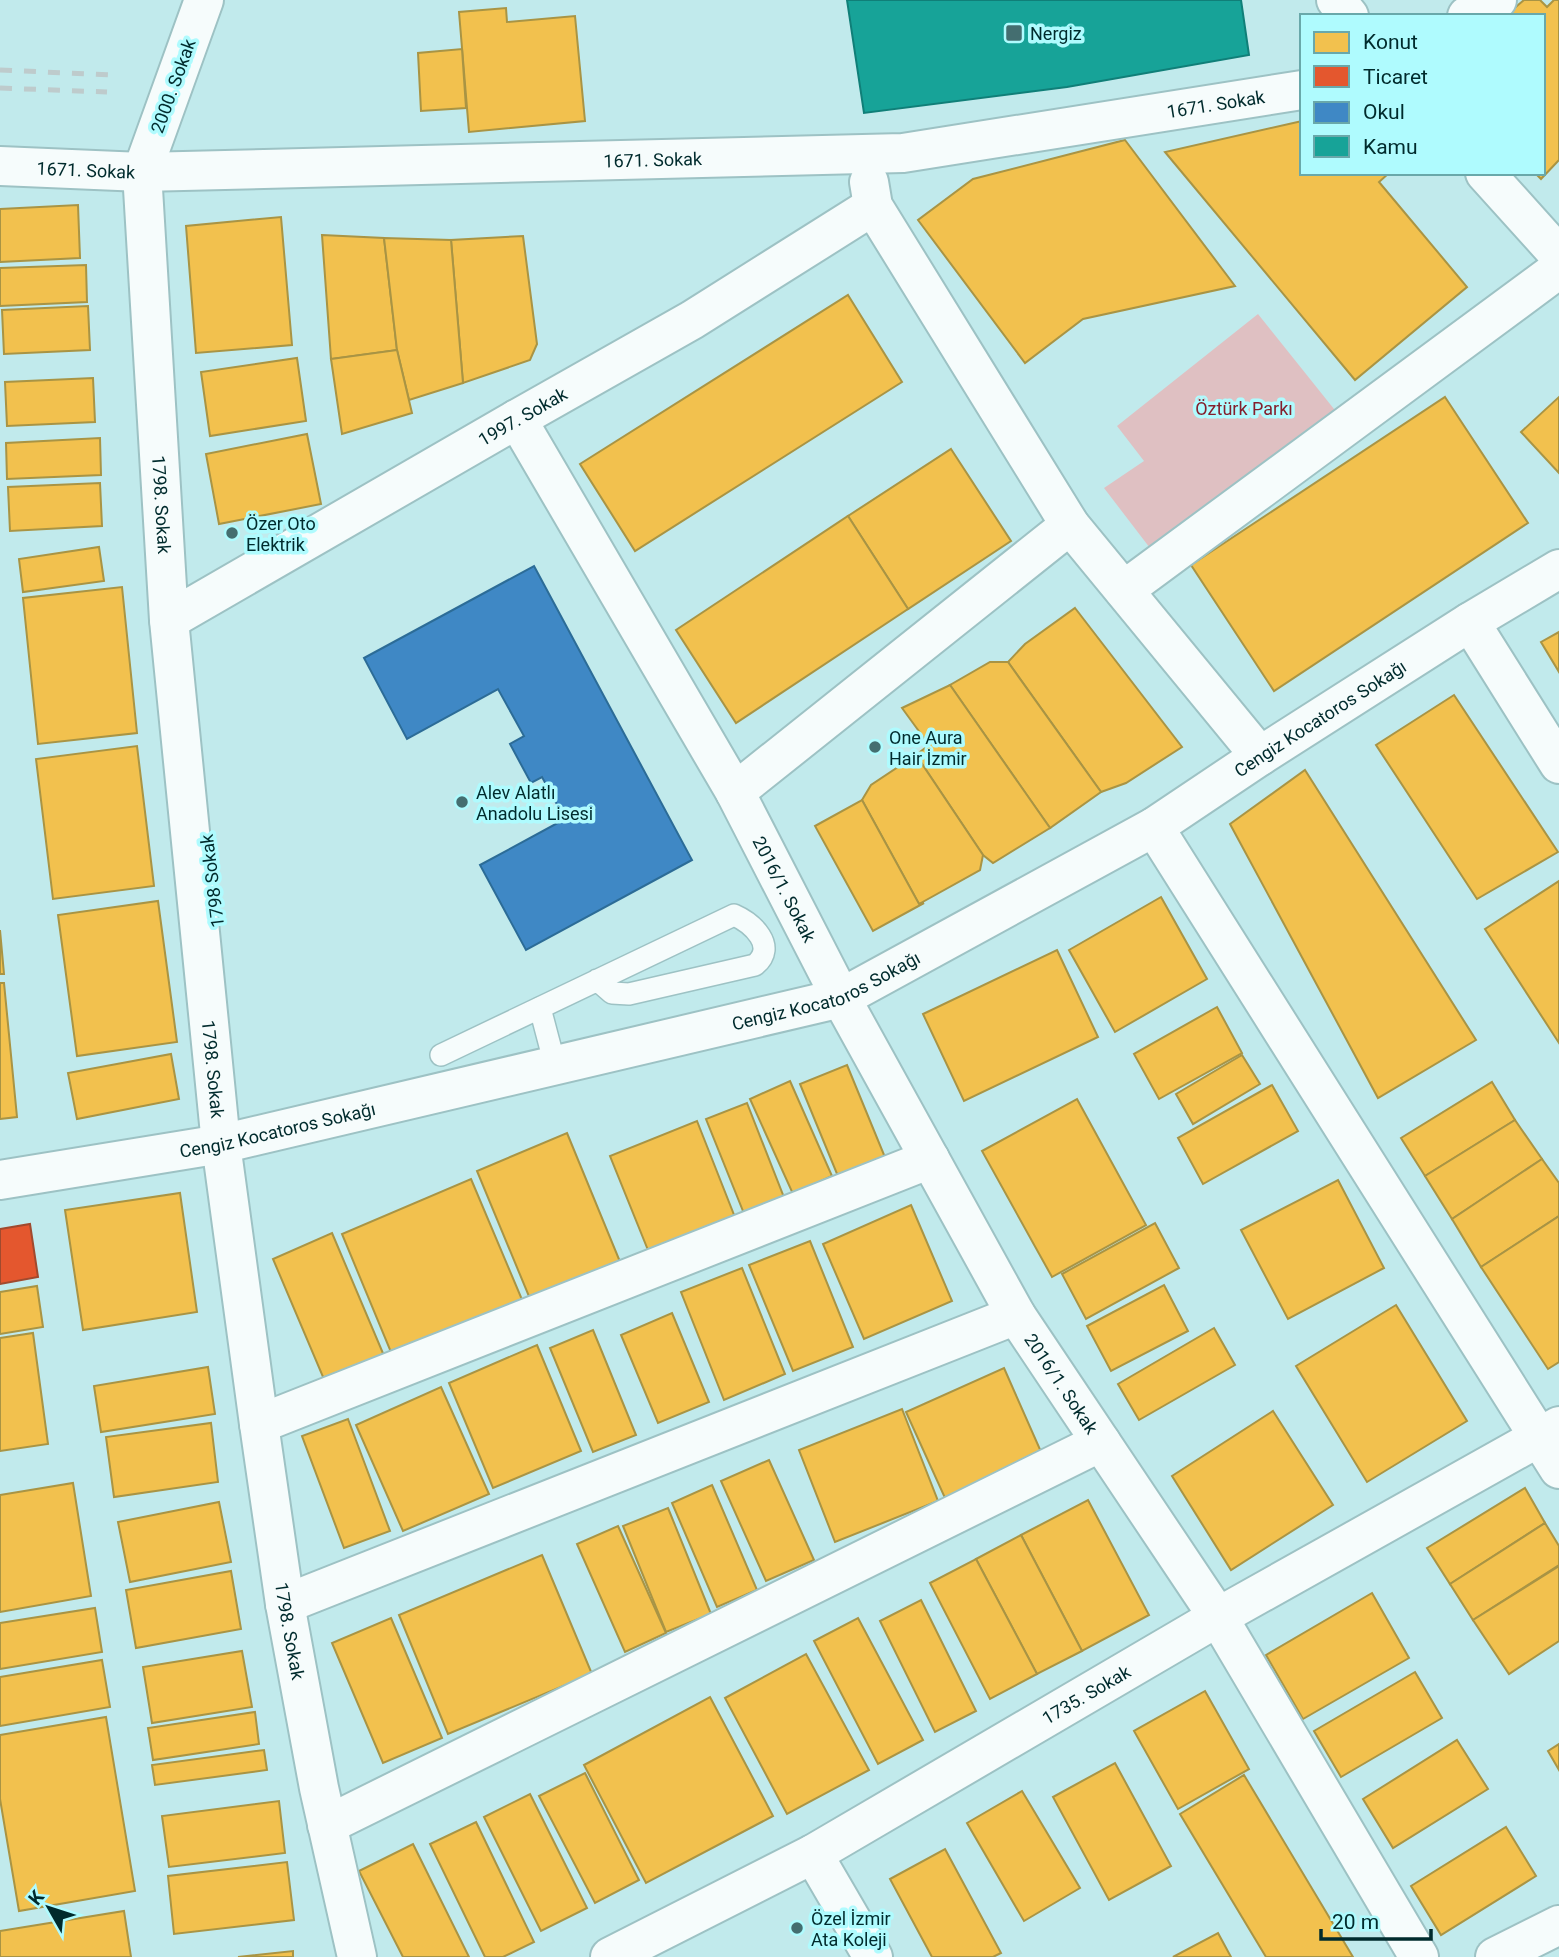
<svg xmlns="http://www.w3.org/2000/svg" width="1559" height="1957" font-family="Roboto,sans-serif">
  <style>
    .green { fill: #dfc0c2 }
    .homes { fill: #f2c14e; stroke: #a99444; stroke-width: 2 }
    .shops { fill: #e4572e; stroke: #a04a2e; stroke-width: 2 }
    .schools { fill: #3f88c5; stroke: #2c6c97; stroke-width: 2 }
    .public { fill: #17a398; stroke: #107f78; stroke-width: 2 }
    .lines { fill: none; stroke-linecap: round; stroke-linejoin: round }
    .lane-casing { stroke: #9dc2c4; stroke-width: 24 }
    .street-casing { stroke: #9dc2c4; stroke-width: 42 }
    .lane { stroke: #f6fcfc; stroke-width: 21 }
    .street { stroke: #f6fcfc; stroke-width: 38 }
    .rail { stroke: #becbcc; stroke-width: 5; stroke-dasharray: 12 12; stroke-linecap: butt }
    .poi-dot { fill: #446e70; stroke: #affbfe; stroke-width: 2.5 }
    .labels { text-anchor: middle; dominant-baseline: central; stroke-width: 7; stroke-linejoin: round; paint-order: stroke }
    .poi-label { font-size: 18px; fill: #002b2d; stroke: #affbfe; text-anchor: start }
    .street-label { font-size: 18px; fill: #002b2d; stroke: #affbfe }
    .park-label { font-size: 18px; fill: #841f2c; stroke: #affbfe }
  </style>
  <rect width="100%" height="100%" fill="#c1eaec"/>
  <path class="green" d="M1258,314L1342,419L1153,552L1104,488L1144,461L1117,426Z"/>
  <g class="homes">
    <path d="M1524,0H1540L1547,7L1554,0H1559V160L1541,179L1535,173H1543V16H1505Z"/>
    <path d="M506,8L507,22L575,16L585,121L469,132L459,12Z"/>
    <path d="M462,49L466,108L421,111L418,53Z"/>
    <path d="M1302,121V173H1389L1379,182L1467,287L1355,380L1165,152Z"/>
    <path d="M1125,140L1235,286L1083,319L1025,363L918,220L973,179Z"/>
    <path d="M78,205L80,258L0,262V209Z"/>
    <path d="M281,217L292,345L196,353L186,226Z"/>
    <path d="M322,235L384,238L397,350L331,359Z"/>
    <path d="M523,236L537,344L530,360L463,383L451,240Z"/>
    <path d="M384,238L451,240L463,383L409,400L397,350Z"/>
    <path d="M86,265L87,302L0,306V268Z"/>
    <path d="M848,295L902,382L635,551L580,464Z"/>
    <path d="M88,306L90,350L4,354L2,310Z"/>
    <path d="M397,350L412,413L342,434L331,359Z"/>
    <path d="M297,358L306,421L210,436L201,372Z"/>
    <path d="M93,378L95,422L7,426L5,382Z"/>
    <path d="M1445,397L1528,523L1274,691L1191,565Z"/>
    <path d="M1559,397V473L1521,432Z"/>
    <path d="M307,434L321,504L219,524L206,454Z"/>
    <path d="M100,438L101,475L7,479L6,443Z"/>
    <path d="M951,449L1011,541L908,609L848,516Z"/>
    <path d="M100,483L102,526L10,531L8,487Z"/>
    <path d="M848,516L908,609L736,723L676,630Z"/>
    <path d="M99,547L104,581L23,592L19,559Z"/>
    <path d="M122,587L137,733L38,744L23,598Z"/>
    <path d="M1075,608L1182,747L1126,783L1101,792L1008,662L1025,644Z"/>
    <path d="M1559,632V672L1541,642Z"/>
    <path d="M990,662H1008L1101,792L1050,828L950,685Z"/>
    <path d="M950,685L1050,828L993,863L983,855L916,755L929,745L902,708Z"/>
    <path d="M1454,695L1558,852L1477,899L1376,745Z"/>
    <path d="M137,746L154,886L53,899L36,759Z"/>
    <path d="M916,755L983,855L980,870L919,904L862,800L871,785Z"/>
    <path d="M1305,770L1476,1040L1378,1098L1230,824Z"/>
    <path d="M862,800L919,904L924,903L873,931L815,826Z"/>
    <path d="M1559,881V1043L1485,929Z"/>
    <path d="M1161,897L1207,979L1115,1032L1069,950Z"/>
    <path d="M158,901L177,1042L77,1056L58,915Z"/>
    <path d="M0,930L4,974H0Z"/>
    <path d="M1057,950L1098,1037L964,1101L923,1014Z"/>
    <path d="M0,983H4L17,1117L0,1119Z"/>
    <path d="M1217,1007L1242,1053L1159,1099L1134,1054Z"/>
    <path d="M171,1054L179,1099L77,1119L68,1073Z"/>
    <path d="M1242,1055L1260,1084L1193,1124L1176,1094Z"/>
    <path d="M847,1065L889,1167L842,1186L800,1084Z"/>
    <path d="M790,1081L832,1176L793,1194L750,1099Z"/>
    <path d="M1492,1082L1515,1120L1425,1176L1401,1138Z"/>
    <path d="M1272,1085L1298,1131L1203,1184L1178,1138Z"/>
    <path d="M1077,1099L1146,1225L1052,1277L982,1151Z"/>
    <path d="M747,1103L785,1200L745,1216L706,1119Z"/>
    <path d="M1515,1120L1542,1159L1452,1219L1425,1176Z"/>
    <path d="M697,1121L738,1225L652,1260L610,1156Z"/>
    <path d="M567,1133L623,1269L533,1306L477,1171Z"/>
    <path d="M1542,1159L1559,1183V1216L1481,1267L1452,1219Z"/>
    <path d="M471,1179L523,1302L393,1357L342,1234Z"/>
    <path d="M1338,1180L1384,1268L1288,1319L1241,1230Z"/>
    <path d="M180,1193L197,1312L83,1330L65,1210Z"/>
    <path d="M911,1205L952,1301L864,1339L823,1244Z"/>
    <path d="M1559,1216V1362L1548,1369L1481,1267Z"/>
    <path d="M1155,1223L1179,1268L1086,1319L1062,1274Z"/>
    <path d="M332,1233L385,1358L326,1384L273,1259Z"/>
    <path d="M810,1241L853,1347L793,1371L749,1265Z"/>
    <path d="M742,1268L785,1374L724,1400L681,1292Z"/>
    <path d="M1164,1285L1188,1331L1111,1371L1087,1326Z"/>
    <path d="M37,1286L43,1327L0,1334V1292Z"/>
    <path d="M1396,1305L1467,1421L1367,1482L1296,1366Z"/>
    <path d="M672,1313L709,1402L658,1423L621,1335Z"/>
    <path d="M1214,1328L1235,1365L1139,1420L1118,1384Z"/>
    <path d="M593,1330L636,1435L593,1452L550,1348Z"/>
    <path d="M33,1333L48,1444L0,1451V1338Z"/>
    <path d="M537,1345L581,1451L493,1488L449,1383Z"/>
    <path d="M208,1367L215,1414L101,1432L94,1386Z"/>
    <path d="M1004,1368L1042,1454L945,1498L906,1412Z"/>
    <path d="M441,1387L489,1494L403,1531L356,1425Z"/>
    <path d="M902,1409L938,1501L835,1542L799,1450Z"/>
    <path d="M1273,1411L1333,1505L1231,1570L1172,1476Z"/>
    <path d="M348,1419L390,1531L344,1548L302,1436Z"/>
    <path d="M211,1423L218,1482L114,1497L106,1437Z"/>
    <path d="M769,1460L814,1560L766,1581L721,1481Z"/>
    <path d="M73,1483L91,1596L0,1612V1495Z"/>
    <path d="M712,1485L757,1590L717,1607L672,1503Z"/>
    <path d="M1525,1488L1545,1523L1450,1584L1427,1548Z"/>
    <path d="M1088,1500L1149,1615L1082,1651L1021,1535Z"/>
    <path d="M219,1502L231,1562L130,1582L118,1522Z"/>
    <path d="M668,1508L711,1614L666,1632L623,1526Z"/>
    <path d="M1545,1523L1559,1546V1565L1473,1620L1450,1584Z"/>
    <path d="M618,1526L666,1633L625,1652L577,1544Z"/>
    <path d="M1021,1535L1082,1651L1037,1674L976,1559Z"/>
    <path d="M542,1555L592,1674L448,1734L399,1615Z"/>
    <path d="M976,1559L1037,1674L990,1699L930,1583Z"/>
    <path d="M1559,1566V1641L1509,1674L1473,1620Z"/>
    <path d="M231,1571L241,1629L136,1648L126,1590Z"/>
    <path d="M1372,1593L1409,1658L1303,1719L1266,1655Z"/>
    <path d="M921,1600L976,1711L935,1732L880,1621Z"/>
    <path d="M95,1608L102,1652L0,1669V1623Z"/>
    <path d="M391,1618L442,1738L383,1763L332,1643Z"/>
    <path d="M858,1618L923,1740L878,1764L814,1641Z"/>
    <path d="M242,1651L252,1707L152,1723L143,1667Z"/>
    <path d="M806,1654L869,1770L787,1814L725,1698Z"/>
    <path d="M102,1660L110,1707L0,1726V1677Z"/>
    <path d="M1415,1672L1442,1718L1341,1777L1314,1731Z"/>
    <path d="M1205,1691L1249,1769L1178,1809L1134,1731Z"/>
    <path d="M710,1697L773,1816L646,1883L584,1765Z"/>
    <path d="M255,1712L259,1744L153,1760L148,1728Z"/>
    <path d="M106,1717L135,1891L19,1911L0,1799V1735Z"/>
    <path d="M1457,1740L1488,1789L1393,1848L1363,1799Z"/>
    <path d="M1559,1744V1770L1548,1751Z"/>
    <path d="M264,1750L267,1770L155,1785L152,1765Z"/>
    <path d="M1115,1763L1171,1866L1109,1900L1053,1797Z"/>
    <path d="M585,1773L639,1880L595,1903L539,1796Z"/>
    <path d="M1244,1775L1353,1957H1266L1180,1814Z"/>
    <path d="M1022,1791L1080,1888L1024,1921L967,1823Z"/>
    <path d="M530,1794L587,1908L541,1931L484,1817Z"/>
    <path d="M279,1801L285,1853L169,1867L162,1816Z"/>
    <path d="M476,1822L534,1942L503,1957H485L430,1844Z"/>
    <path d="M1506,1827L1536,1876L1441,1935L1411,1886Z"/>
    <path d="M413,1844L469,1957H403L359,1871Z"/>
    <path d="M945,1849L1001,1953L993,1957H932L890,1879Z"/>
    <path d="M287,1862L294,1920L174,1934L168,1876Z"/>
    <path d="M124,1911L131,1957H0V1931Z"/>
    <path d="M1218,1933L1231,1957H1173Z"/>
    <path d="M293,1951V1957H238Z"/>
  </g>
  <path class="shops" d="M30,1224L38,1277L0,1284V1229Z"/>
  <path class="schools" d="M534,566L692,860L526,950L480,865L565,819L542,777L531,783L510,744L524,736L498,689L407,739L364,658Z"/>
  <path class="public" d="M847,0H1241L1249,55L1067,87L864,113Z"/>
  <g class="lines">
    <g class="lane-casing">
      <g id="lane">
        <path d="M540,1008L555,1065"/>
        <path d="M441,1055L734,915C752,923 778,946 755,965L629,994L612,993L597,980"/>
      </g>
    </g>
    <g class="street-casing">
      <g id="street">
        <path id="s1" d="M204,0L142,172L169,620L221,1144L259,1424L285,1604L319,1788L357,1957"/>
        <path d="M1336,0L1349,16"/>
        <path d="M1467,16L1497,0"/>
        <path id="s2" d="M0,166L142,172L903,153L1302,90"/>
        <path d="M1485,173L1559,255"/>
        <path d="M869,182L873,206L1070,525L1260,756"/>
        <path id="s3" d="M517,419L735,792L841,998L1016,1315L1218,1617L1419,1957"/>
        <path d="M1124,590L1559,269"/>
        <path id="s4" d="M169,620L517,419L692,320L873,206"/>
        <path d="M1470,622L1559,764"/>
        <path d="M735,792L1070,525"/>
        <path d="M1154,827L1559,1469"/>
        <path id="s5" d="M0,1180L221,1144L841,998L1154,827L1260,756L1470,622L1559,569"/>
        <path d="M259,1424L930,1159"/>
        <path d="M285,1604L1016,1315"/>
        <path d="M327,1825L1101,1442"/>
        <path d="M813,1854L873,1957"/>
        <path id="s6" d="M610,1957L813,1854L1218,1617L1559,1426"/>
        <path d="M1495,1957L1559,1925"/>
      </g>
    </g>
    <use href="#lane" class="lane"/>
    <use href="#street" class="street"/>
    <g class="rail">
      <path d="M0,70L112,75"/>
      <path d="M0,88L107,92"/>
    </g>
  </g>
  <g class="poi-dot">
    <rect x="1005" y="24" width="18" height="18" rx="3.5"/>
    <circle cx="232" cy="533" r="7"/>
    <circle cx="875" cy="747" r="7"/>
    <circle cx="462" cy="802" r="7"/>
    <circle cx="797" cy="1928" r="7"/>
  </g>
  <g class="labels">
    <g class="poi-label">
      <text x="1030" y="33">Nergiz</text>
      <text x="246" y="523">Özer Oto<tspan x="246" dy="21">Elektrik</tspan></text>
      <text x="889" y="737">One Aura<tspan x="889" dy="21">Hair İzmir</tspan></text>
      <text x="476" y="792">Alev Alatlı<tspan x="476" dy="21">Anadolu Lisesi</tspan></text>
      <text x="811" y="1918">Özel İzmir<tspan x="811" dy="21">Ata Koleji</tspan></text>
    </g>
    <g class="street-label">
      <text transform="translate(173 86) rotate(-70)">2000. Sokak</text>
      <text stroke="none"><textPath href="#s2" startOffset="1220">1671. Sokak</textPath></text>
      <text stroke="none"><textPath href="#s2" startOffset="653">1671. Sokak</textPath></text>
      <text stroke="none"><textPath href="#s2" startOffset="86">1671. Sokak</textPath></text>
      <text stroke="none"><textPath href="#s4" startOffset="408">1997. Sokak</textPath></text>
      <text stroke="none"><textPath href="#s1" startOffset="516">1798. Sokak</textPath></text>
      <text stroke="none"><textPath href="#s5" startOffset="1416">Cengiz Kocatoros Sokağı</textPath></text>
      <text transform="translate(212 881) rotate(-97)">1798 Sokak</text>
      <text stroke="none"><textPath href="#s3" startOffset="541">2016/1. Sokak</textPath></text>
      <text stroke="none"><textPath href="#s5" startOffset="849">Cengiz Kocatoros Sokağı</textPath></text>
      <text stroke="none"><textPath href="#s1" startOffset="1083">1798. Sokak</textPath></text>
      <text stroke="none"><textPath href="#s5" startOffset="282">Cengiz Kocatoros Sokağı</textPath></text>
      <text stroke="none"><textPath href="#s3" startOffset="1108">2016/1. Sokak</textPath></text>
      <text stroke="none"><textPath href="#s1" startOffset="1650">1798. Sokak</textPath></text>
      <text stroke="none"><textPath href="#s6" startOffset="544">1735. Sokak</textPath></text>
    </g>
    <g class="park-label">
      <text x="1244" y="408">Öztürk Parkı</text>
    </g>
  </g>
  <rect x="1300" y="14" width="245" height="161" fill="#affbfe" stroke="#69a8aa" stroke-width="2"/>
  <rect x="1314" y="32" width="35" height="21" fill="#f2c14e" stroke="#69a8aa" stroke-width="2"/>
  <text x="1363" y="49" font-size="21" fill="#002b2d">Konut</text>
  <rect x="1314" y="66" width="35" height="21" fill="#e4572e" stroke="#69a8aa" stroke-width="2"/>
  <text x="1363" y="84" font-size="21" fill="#002b2d">Ticaret</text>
  <rect x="1314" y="102" width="35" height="21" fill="#3f88c5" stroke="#69a8aa" stroke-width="2"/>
  <text x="1363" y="119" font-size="21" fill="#002b2d">Okul</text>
  <rect x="1314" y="136" width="35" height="21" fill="#17a398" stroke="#69a8aa" stroke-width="2"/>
  <text x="1363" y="154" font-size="21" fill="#002b2d">Kamu</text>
  <g transform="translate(49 1908) rotate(309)" stroke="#affbfe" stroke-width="5" paint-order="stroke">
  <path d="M0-5L12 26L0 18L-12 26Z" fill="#002b2d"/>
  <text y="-10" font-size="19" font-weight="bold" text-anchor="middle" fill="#002b2d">K</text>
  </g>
  <path d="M1321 1929v10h110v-10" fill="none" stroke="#002b2d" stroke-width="3.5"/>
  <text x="1332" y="1929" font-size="21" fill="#002b2d" stroke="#affbfe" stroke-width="5" paint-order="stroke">20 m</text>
</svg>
